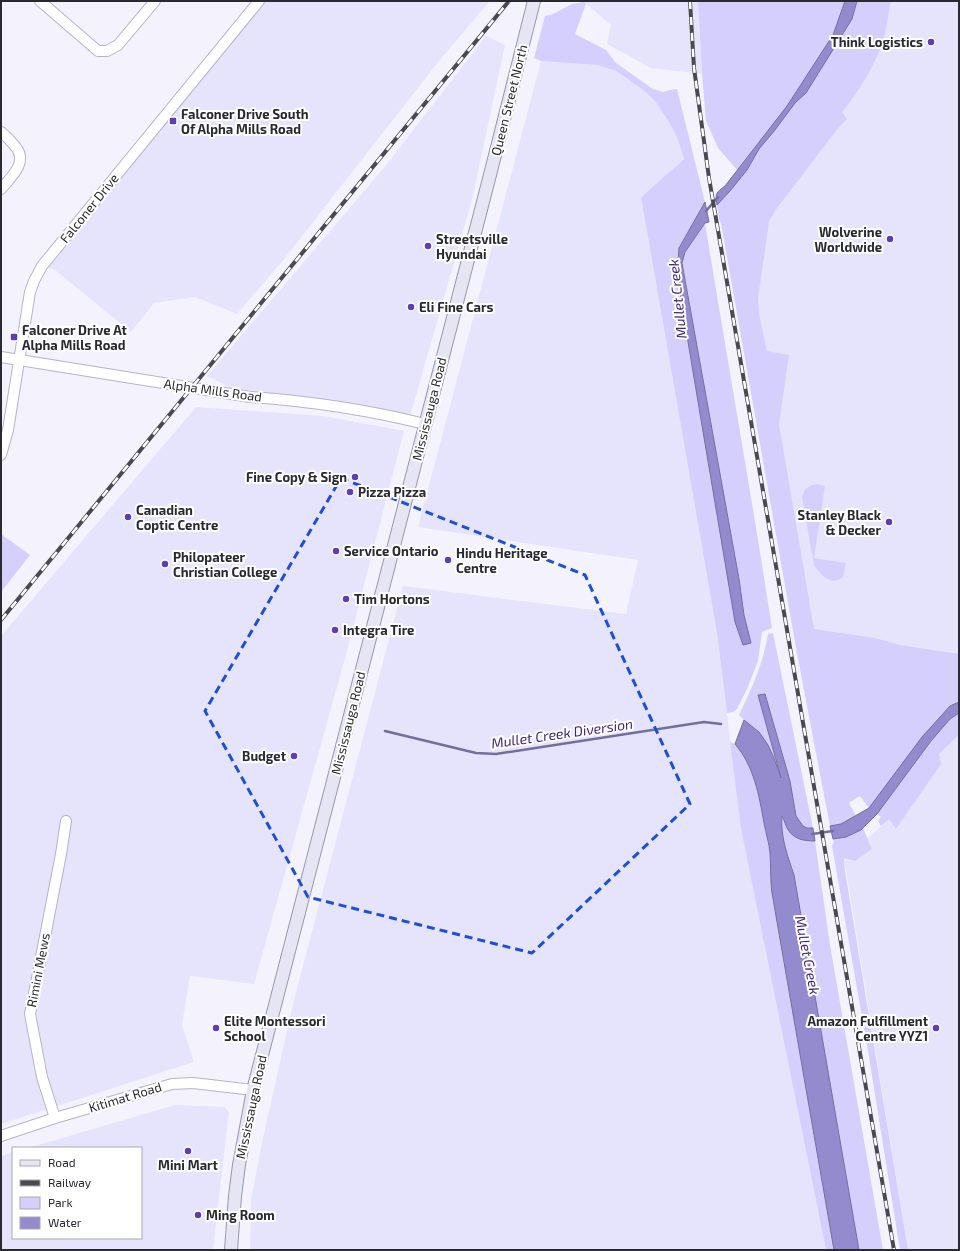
<svg xmlns="http://www.w3.org/2000/svg" width="960" height="1251" font-family="'Exo 2',sans-serif">
  <style>
    .built { fill: #e6e4fd }
    .green { fill: #d4cffd }
    .water { fill: #948bcf; stroke: #746ea0 }
    .lines { fill: none; stroke-linecap: round; stroke-linejoin: round }
    .stream { stroke: #746ea0; stroke-width: 2.5 }
    .minor-casing { stroke: #b5b3ca; stroke-width: 12 }
    .major-casing { stroke: #9998ab; stroke-width: 14 }
    .minor { stroke: #fff; stroke-width: 10 }
    .major { stroke: #e6e5f4; stroke-width: 12 }
    .rail-casing { stroke: #4a4952; stroke-width: 4 }
    .rail { stroke: #fff; stroke-width: 2.5; stroke-dasharray: 8; stroke-linecap: butt }
    .marked { fill: none; stroke: #1d4ed8; stroke-width: 3; stroke-dasharray: 8 5; stroke-linejoin: round }
    .poi-dot { fill: #5d3eb6; stroke: #fff; stroke-width: 1.5 }
    .labels { text-anchor: middle; dominant-baseline: central; stroke-width: 4; stroke-linejoin: round; paint-order: stroke }
    .poi-label { font-size: 13px; font-weight: bold; fill: #292931; stroke: #fff; text-anchor: start }
    .street-label { font-size: 13px; fill: #292931; stroke: #fff }
    .water-label { font-size: 14px; font-style: italic; fill: #3d2879; stroke: #fff }
  </style>
  <rect width="100%" height="100%" fill="#f4f3fd"/>
  <g class="built">
    <path d="M259,1H490L439,61L285,258L237,314L195,297L154,303L131,332L55,270L42,266Z"/>
    <path d="M584,1H698L702,74L651,68L607,44L611,25L584,2Z"/>
    <path d="M857,1H959V665L805,642L742,275L852,19Z"/>
    <path d="M486,36L505,45L473,196L409,420L250,397L207,376L387,164Z"/>
    <path d="M541,61L597,65L616,71L643,90L655,101L667,119L677,137L684,159L641,197L717,633L741,829L826,1250H250L251,1200L262,1142L294,1000L403,586L626,614L638,560L418,527Z"/>
    <path d="M196,407L324,416L404,431L346,655L254,984L190,976L182,1025L194,1062L1,1124V636Z"/>
    <path d="M959,735V1250H908L844,858L855,861L872,849L868,838L889,819L895,828L939,754Z"/>
    <path d="M175,1105L225,1107L229,1112L213,1250H1V1156L13,1152V1238H141V1148H28Z"/>
  </g>
  <g class="green">
    <path d="M698,1H845L833,35L787,106L737,170L718,148L706,121L702,74Z"/>
    <path d="M857,1H891C888,14 887,28 883,41C876,63 857,95 842,112L847,119L839,127L777,208L769,221L768,229L758,298L759,314L767,351L789,355L779,424L814,629L875,638L900,645L959,654V702L950,706L869,808L860,796L849,803L856,816L841,824L830,826L798,659L721,223L719,219L717,205L730,191L747,170L759,149L775,130L795,103L806,93L852,19Z"/>
    <path d="M584,2L586,4L575,34L606,50L616,63L653,89L663,92L670,90L677,89L705,202L679,248L678,261L681,300L735,622L743,645L751,643L744,615L739,579L682,263L685,252L705,223C727,358 751,492 772,628L762,632L758,661L747,689L737,709L733,712L727,713L717,633L641,197L684,159L677,137L667,119L655,101L643,90L616,71L597,65L541,61L534,58L545,16L553,14L572,4Z"/>
    <path d="M817,484L825,486L814,558L846,563L843,577C832,587 820,575 814,565L802,498C803,490 808,485 817,484Z"/>
    <path d="M1,534L30,555L1,592Z"/>
    <path d="M773,633L813,828H807L803,826L796,816L790,781L765,694L758,695L776,757L774,758L768,745L739,715C752,688 763,664 768,634Z"/>
    <path d="M959,713V735L939,754L941,764L896,829L889,819L881,826L878,821L881,817L877,814L931,741L950,719Z"/>
    <path d="M730,742L735,744L743,753L754,776L761,806L770,853V876L772,893L834,1250H826L741,829Z"/>
    <path d="M782,816C784,819 785,824 787,828C793,838 804,841 815,841L830,945L883,1250H859L794,875C788,857 780,836 782,816Z"/>
    <path d="M863,828L872,849L855,861L844,858L845,871L908,1250H900L868,1051L832,846L834,842L833,839L846,837Z"/>
  </g>
  <g class="water">
    <path d="M845,1H857L852,19L806,93L795,103L775,130L759,149L747,170L730,191L717,205C715,193 716,193 725,186L787,106L833,35Z"/>
    <path d="M705,202L709,222L705,223L685,252L682,263L739,579L744,615L751,643L743,645L735,622L681,300L678,261L679,248Z"/>
    <path d="M765,694L790,781L796,816L803,826L807,828H813L815,841C803,841 793,839 787,828C785,824 784,819 782,816C780,836 788,857 794,875L859,1250H834L772,893C770,880 771,867 770,853C769,843 766,833 764,823C759,795 754,766 735,744L744,720L759,732L768,745L774,758L781,778L758,695Z"/>
    <path d="M959,702V713L950,719L931,741L877,814L861,830L846,837L833,839L830,826L841,824L869,808L922,737L950,706Z"/>
  </g>
  <g class="lines">
    <g class="stream">
      <path d="M706,211L718,197"/>
      <path d="M385,731L476,753L496,754L704,722L721,724"/>
      <path d="M812,834L833,831"/>
    </g>
    <g class="minor-casing">
      <g id="minor">
        <path d="M40,1L98,51H107L118,45L155,1"/>
        <path d="M1,132C6,136 11,141 15,146C29,162 11,177 1,189"/>
        <path d="M1,357L250,397C309,401 368,410 425,424"/>
        <path d="M1,455L8,430L30,292L34,281L42,266L259,1"/>
        <path d="M55,1118L42,1077L30,1014L61,854L66,821"/>
        <path d="M1,1136L55,1118L172,1084L193,1083L253,1090"/>
      </g>
    </g>
    <g class="major-casing">
      <path id="major" d="M231,1250L235,1196L239,1165L253,1090L491,171L534,1"/>
    </g>
    <use href="#minor" class="minor"/>
    <use href="#major" class="major"/>
    <g class="rail-casing">
      <g id="rail">
        <path d="M690,1L694,68L709,178L894,1250"/>
        <path d="M1,620L509,1"/>
      </g>
    </g>
    <use href="#rail" class="rail"/>
  </g>
  <path class="marked" d="M341,478L585,575L690,804L532,953L308,897L205,711Z"/>
  <g class="poi-dot">
    <circle cx="931" cy="42" r="4"/>
    <rect x="169" y="117" width="8" height="8" rx="2"/>
    <circle cx="890" cy="239" r="4"/>
    <circle cx="428" cy="246" r="4"/>
    <circle cx="411" cy="307" r="4"/>
    <rect x="10" y="333" width="8" height="8" rx="2"/>
    <circle cx="355" cy="477" r="4"/>
    <circle cx="350" cy="492" r="4"/>
    <circle cx="128" cy="517" r="4"/>
    <circle cx="889" cy="522" r="4"/>
    <circle cx="336" cy="551" r="4"/>
    <circle cx="448" cy="560" r="4"/>
    <circle cx="165" cy="564" r="4"/>
    <circle cx="346" cy="599" r="4"/>
    <circle cx="335" cy="630" r="4"/>
    <circle cx="294" cy="756" r="4"/>
    <circle cx="216" cy="1028" r="4"/>
    <circle cx="936" cy="1028" r="4"/>
    <circle cx="188" cy="1151" r="4"/>
    <circle cx="198" cy="1215" r="4"/>
  </g>
  <g class="labels">
    <g class="poi-label">
      <text x="923" y="42" text-anchor="end">Think Logistics</text>
      <text x="181" y="114">Falconer Drive South<tspan x="181" dy="15">Of Alpha Mills Road</tspan></text>
      <text x="882" y="232" text-anchor="end">Wolverine<tspan x="882" dy="15">Worldwide</tspan></text>
      <text x="436" y="239">Streetsville<tspan x="436" dy="15">Hyundai</tspan></text>
      <text x="419" y="307">Eli Fine Cars</text>
      <text x="22" y="330">Falconer Drive At<tspan x="22" dy="15">Alpha Mills Road</tspan></text>
      <text x="347" y="477" text-anchor="end">Fine Copy &amp; Sign</text>
      <text x="358" y="492">Pizza Pizza</text>
      <text x="136" y="510">Canadian<tspan x="136" dy="15">Coptic Centre</tspan></text>
      <text x="881" y="515" text-anchor="end">Stanley Black<tspan x="881" dy="15">&amp; Decker</tspan></text>
      <text x="344" y="551">Service Ontario</text>
      <text x="456" y="553">Hindu Heritage<tspan x="456" dy="15">Centre</tspan></text>
      <text x="173" y="557">Philopateer<tspan x="173" dy="15">Christian College</tspan></text>
      <text x="354" y="599">Tim Hortons</text>
      <text x="343" y="630">Integra Tire</text>
      <text x="286" y="756" text-anchor="end">Budget</text>
      <text x="224" y="1021">Elite Montessori<tspan x="224" dy="15">School</tspan></text>
      <text x="928" y="1021" text-anchor="end">Amazon Fulfillment<tspan x="928" dy="15">Centre YYZ1</tspan></text>
      <text x="188" y="1165" text-anchor="middle">Mini Mart</text>
      <text x="206" y="1215">Ming Room</text>
    </g>
    <g class="street-label">
      <text transform="translate(509 100) rotate(-76)">Queen Street North</text>
      <text transform="translate(89 208) rotate(-51)">Falconer Drive</text>
      <text transform="translate(213 390) rotate(8)">Alpha Mills Road</text>
      <text transform="translate(429 409) rotate(-76)">Mississauga Road</text>
      <text transform="translate(348 723) rotate(-76)">Mississauga Road</text>
      <text transform="translate(38 970) rotate(-79)">Rimini Mews</text>
      <text transform="translate(125 1097) rotate(-17)">Kitimat Road</text>
      <text transform="translate(251 1107) rotate(-78)">Mississauga Road</text>
    </g>
    <g class="water-label">
      <text transform="translate(677 299) rotate(-96)">Mullet Creek</text>
      <text transform="translate(562 733) rotate(-8)">Mullet Creek Diversion</text>
      <text transform="translate(808 955) rotate(79)">Mullet Creek</text>
    </g>
  </g>
  <rect width="960" height="1251" fill="none" stroke="#292931" stroke-width="4"/>
  <rect x="12" y="1147" width="130" height="92" fill="#ffffff" stroke="#a9a9ad"/>
  <rect x="20" y="1160" width="20" height="6" fill="#e6e5f4" stroke="#a9a9ad"/>
  <text x="48" y="1167" font-size="12" fill="#292931">Road</text>
  <rect x="20" y="1180" width="20" height="6" fill="#4a4952" stroke="#a9a9ad"/>
  <text x="48" y="1187" font-size="12" fill="#292931">Railway</text>
  <rect x="20" y="1197" width="20" height="12" fill="#d4cffd" stroke="#a9a9ad"/>
  <text x="48" y="1207" font-size="12" fill="#292931">Park</text>
  <rect x="20" y="1217" width="20" height="12" fill="#948bcf" stroke="#a9a9ad"/>
  <text x="48" y="1227" font-size="12" fill="#292931">Water</text>
</svg>
